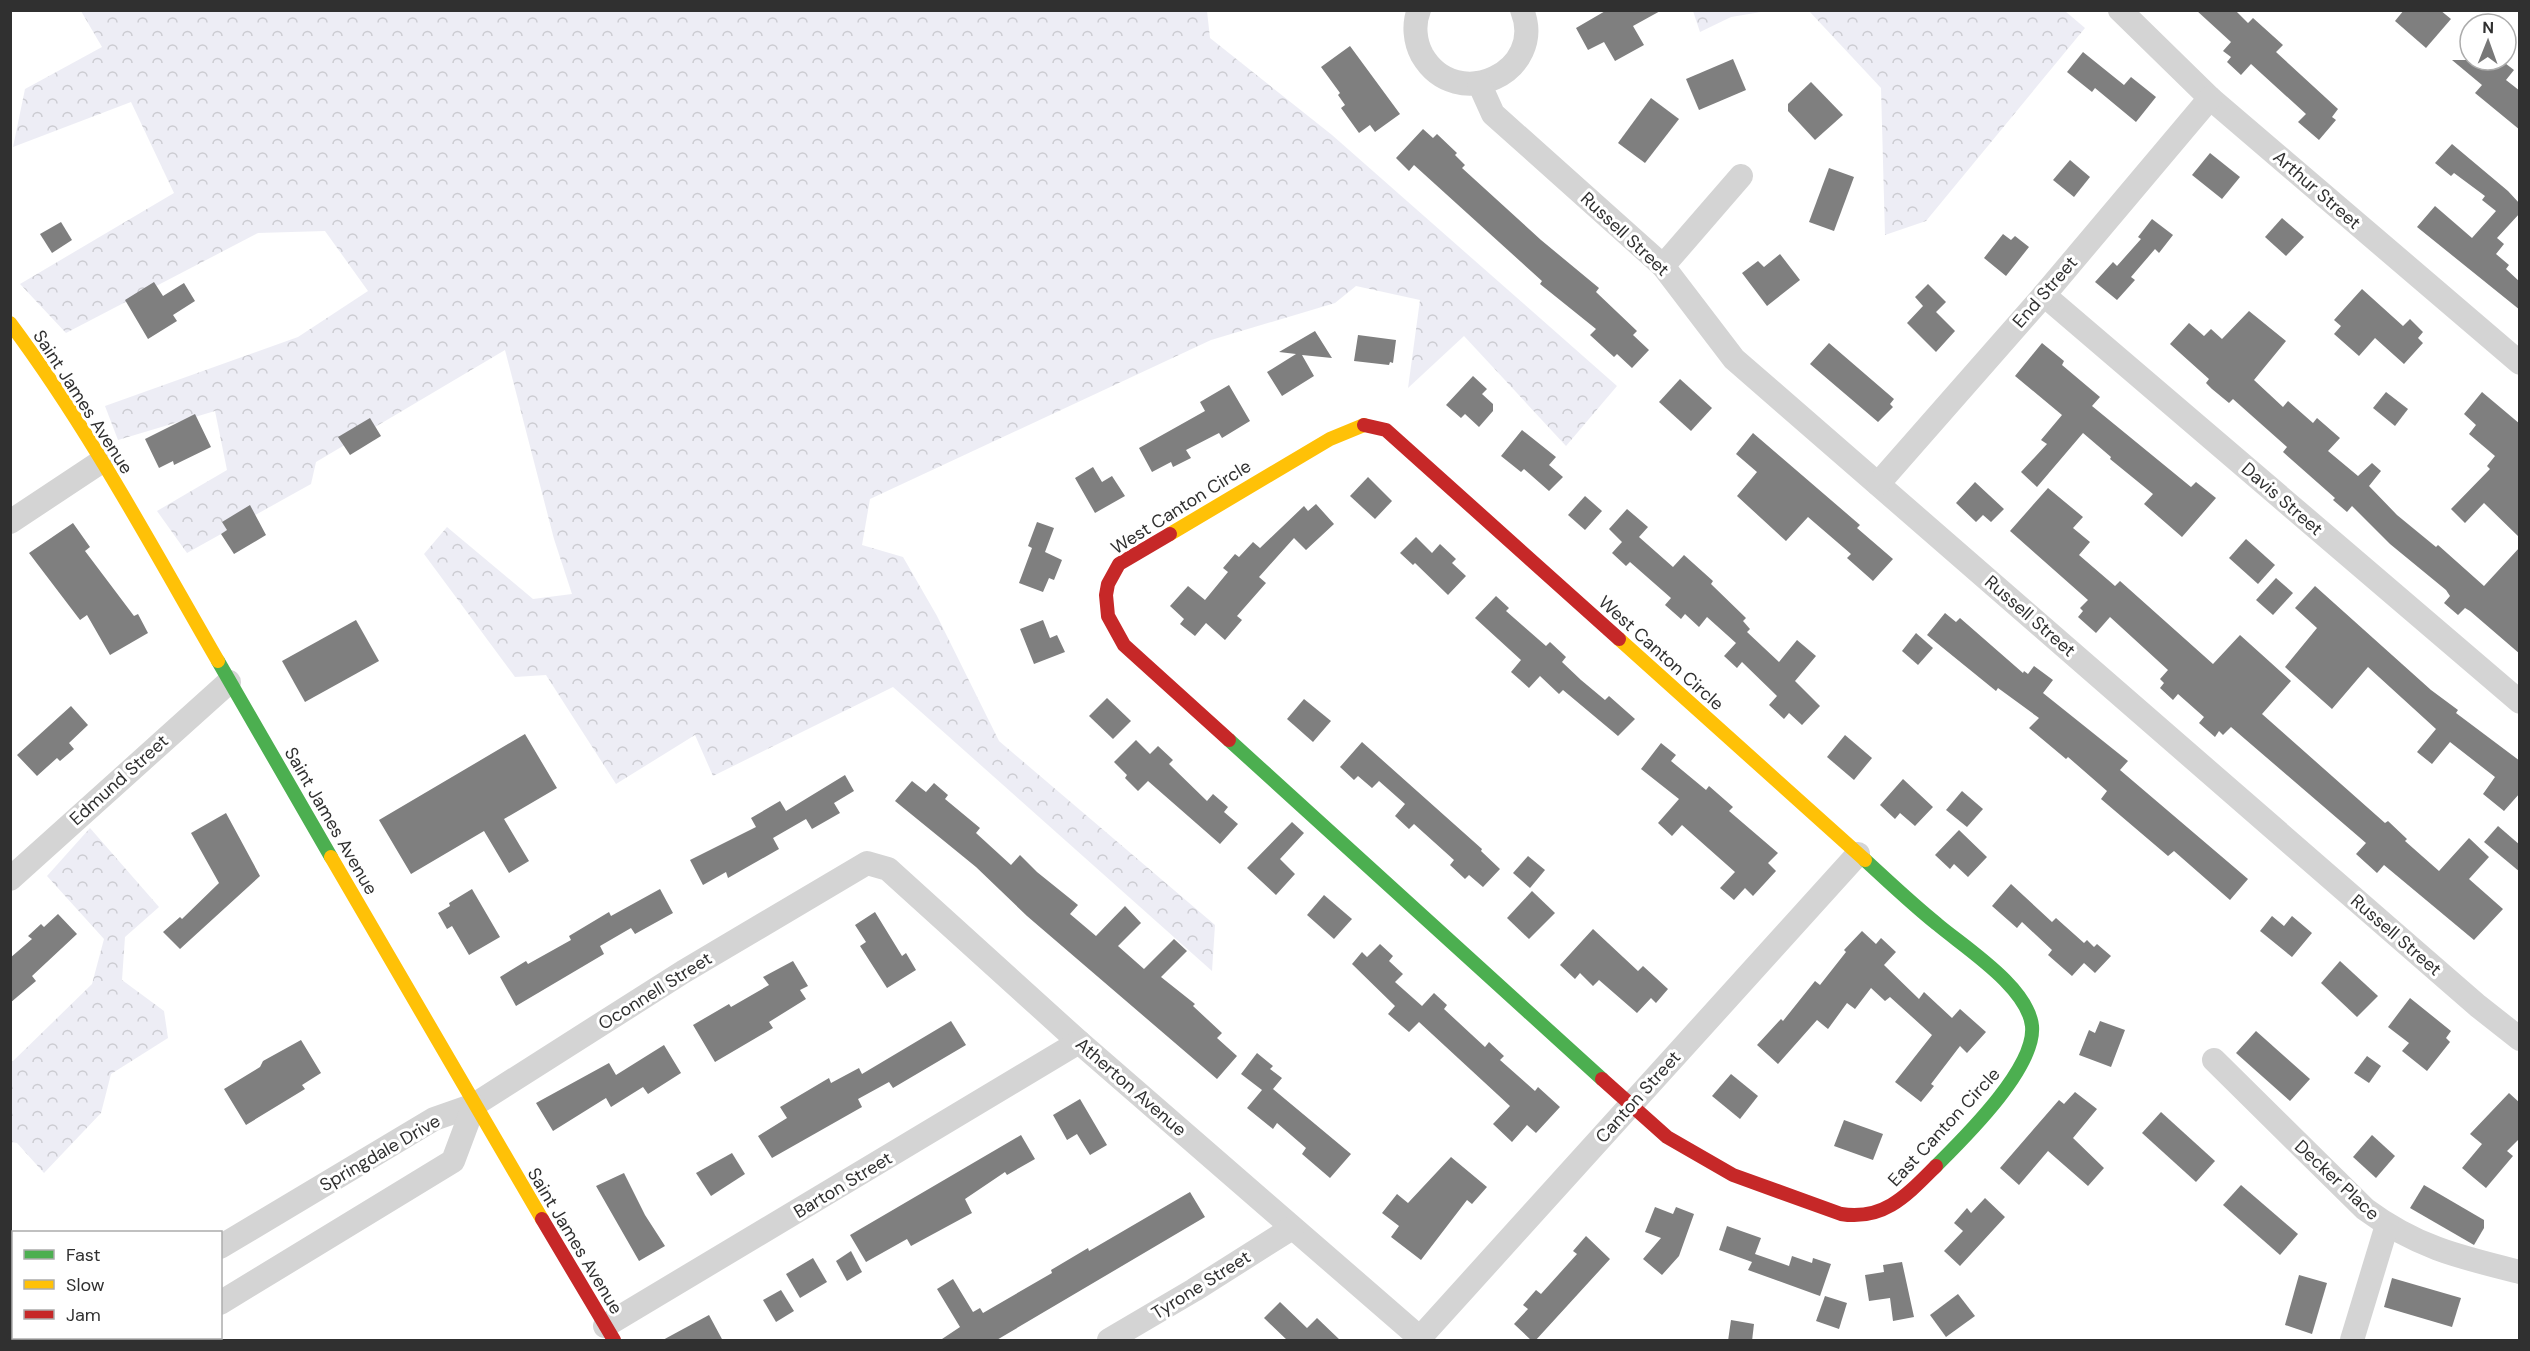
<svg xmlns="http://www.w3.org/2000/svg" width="2530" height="1351" font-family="'DM Sans',sans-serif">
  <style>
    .forest { fill: url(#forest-crowns) }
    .building { fill: #7f7f7f }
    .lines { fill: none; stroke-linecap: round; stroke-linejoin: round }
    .street { stroke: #d4d4d4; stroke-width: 24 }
    .fast { stroke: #4caf50; stroke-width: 14 }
    .slow { stroke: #ffc107; stroke-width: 14 }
    .jam { stroke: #c62828; stroke-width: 14 }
    .labels { text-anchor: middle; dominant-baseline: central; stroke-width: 6; stroke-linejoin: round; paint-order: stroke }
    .street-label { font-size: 18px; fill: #303030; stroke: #fff }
  </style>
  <defs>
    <pattern id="forest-crowns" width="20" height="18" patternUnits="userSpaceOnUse" patternTransform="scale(1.5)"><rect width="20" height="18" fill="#ededf5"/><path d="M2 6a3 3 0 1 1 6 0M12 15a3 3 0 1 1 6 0" fill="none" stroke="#ccccd2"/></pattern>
  </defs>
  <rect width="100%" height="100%" fill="#fff"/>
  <g class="forest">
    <path d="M81,11H1207L1210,38L1332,135L1617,386L1566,446L1464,336L1408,388L1420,300L1356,286L1335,303L1211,340L870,499L862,545L903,557L937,616L999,741L1215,925L1212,971L893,687L713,776L695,735L616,784L546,675L515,677L424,554L447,527L533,599L572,594L554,539L505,350L316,462L311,484L187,553L157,511L227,470L215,411L118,440L105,406L298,337L368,291L325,231L258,233L66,333L20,284L174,193L131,102L13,147L25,89L102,47Z"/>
    <path d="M1693,11V10L1767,11L1731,17L1700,32Z"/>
    <path d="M1809,11H2065L2085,28L1926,221L1885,235L1881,88Z"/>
    <path d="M90,828L159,907L125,937L122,980L164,1011L168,1038L111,1074L101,1113L44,1173L17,1143L11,1142V1063L92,984L104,939L47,876Z"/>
  </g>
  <g class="building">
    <path d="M1607,10H1662L1633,26L1644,45L1615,61L1604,42L1588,50L1576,28Z"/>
    <path d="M2196,10H2235L2248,23L2253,18L2283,45L2276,52L2338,109L2332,117L2336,120L2319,140L2298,122L2306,114L2251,64L2241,75L2227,62L2231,57L2223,51L2231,42Z"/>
    <path d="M2404,10H2440L2451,19L2426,48L2395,21Z"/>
    <path d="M1350,46L1400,114L1375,132L1370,125L1359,133L1341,108L1345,105L1338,95L1340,93L1321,67Z"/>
    <path d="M2083,52L2124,85L2131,77L2156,97L2136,122L2095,88L2092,92L2067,72Z"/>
    <path d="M1733,59L1746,90L1699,110L1686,79Z"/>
    <path d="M2452,60H2501L2514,70L2506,80L2520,91V130L2475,93L2482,85Z"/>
    <path d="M1811,82L1843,115L1815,140L1788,111V104Z"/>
    <path d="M1651,98L1679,119L1645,163L1618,143Z"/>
    <path d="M1423,129L1433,138L1437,134L1457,153L1455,155L1465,165L1462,168L1541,240L1599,288L1596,292L1637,331L1633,335L1649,350L1632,368L1617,354L1614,357L1590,335L1596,329L1540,284L1542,281L1414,165L1409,171L1396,158Z"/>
    <path d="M2452,144L2508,191L2520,204V213L2497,238L2504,244L2496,254L2509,265L2506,269L2520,282V310L2417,227L2435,206L2472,238L2496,211L2482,200L2485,196L2454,173L2451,176L2435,163Z"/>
    <path d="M2210,153L2240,177L2222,199L2192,175Z"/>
    <path d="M2070,160L2090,177L2074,197L2053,180Z"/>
    <path d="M1829,168L1854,177L1834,231L1809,222Z"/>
    <path d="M2282,218L2304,237L2286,256L2265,237Z"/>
    <path d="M2152,219L2173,235L2159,253L2155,249L2131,277L2135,280L2117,300L2095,282L2113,262L2117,266L2141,239L2138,237Z"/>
    <path d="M61,222L72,240L52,253L40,234Z"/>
    <path d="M2003,234L2011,240L2015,236L2029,247L2006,276L1984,258Z"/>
    <path d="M1780,254L1800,280L1767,306L1742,273L1758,261L1764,267Z"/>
    <path d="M154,282L163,296L184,283L195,301L173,315L177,321L148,339L125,300Z"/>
    <path d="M1928,284L1946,302L1936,312L1955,331L1936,352L1907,323L1923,306L1915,297Z"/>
    <path d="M2362,289L2403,326L2410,319L2423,332L2418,338L2423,343L2404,364L2375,338L2359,356L2334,334L2341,326L2334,320Z"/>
    <path d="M2249,311L2286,341L2254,380L2283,407L2288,401L2313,423L2317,418L2340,438L2328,451L2358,476L2372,463L2381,471L2369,486L2397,515L2436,547L2438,545L2484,586L2520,547V654L2470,611L2465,608L2458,615L2444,603L2450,596L2446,590L2390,544L2352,506L2347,512L2333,500L2335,498L2283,452L2287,447L2233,399L2229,403L2212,389L2206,383L2209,379L2170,344L2189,323L2204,336L2211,329L2222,339Z"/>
    <path d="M1315,331L1332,358L1302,355L1314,376L1282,396L1267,372L1296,354L1279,352Z"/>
    <path d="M1358,335L1396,340L1393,363L1390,362L1389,365L1354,361Z"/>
    <path d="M1829,343L1894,399L1890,404L1893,407L1878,422L1810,364Z"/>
    <path d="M2042,343L2064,361L2062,365L2100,397L2092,406L2191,487L2196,482L2216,498L2182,537L2144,504L2153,494L2110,459L2111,457L2083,433L2037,487L2021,472L2047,444L2041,440L2062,415L2015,376Z"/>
    <path d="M1473,376L1487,389L1482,394L1493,404V411L1479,427L1465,414L1461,418L1446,405Z"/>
    <path d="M1680,379L1712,408L1691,431L1659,402Z"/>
    <path d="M1229,385L1250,421L1222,438L1219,433L1186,450L1191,458L1173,467L1171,462L1152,472L1139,448L1205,411L1200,402Z"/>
    <path d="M2386,392L2408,409L2395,426L2373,408Z"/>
    <path d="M2482,392L2520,424V538L2484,503L2465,523L2451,509L2490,469L2487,466L2495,456L2469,434L2476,425L2464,414Z"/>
    <path d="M195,414L211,447L174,465L173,461L159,468L145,439Z"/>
    <path d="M370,418L381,436L350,455L338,437Z"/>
    <path d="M1522,430L1556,457L1549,465L1563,477L1549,491L1524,469L1521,472L1501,456Z"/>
    <path d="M1753,433L1860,525L1857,528L1893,559L1873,581L1847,558L1851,554L1808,517L1786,541L1737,496L1757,472L1736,454Z"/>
    <path d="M1093,467L1102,482L1112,476L1125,496L1095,513L1075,478Z"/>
    <path d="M1368,477L1392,501L1375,519L1350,496Z"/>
    <path d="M1975,482L2004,509L1991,522L1983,515L1976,522L1956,503Z"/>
    <path d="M2048,488L2083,517L2073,528L2090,542L2079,555L2115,586L2120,581L2213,664L2240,635L2291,681L2262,714L2385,823L2388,821L2407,839L2405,841L2439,871L2469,838L2489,857L2469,879L2503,909L2474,940L2384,865L2377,873L2356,854L2366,843L2231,727L2223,735L2219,731L2215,737L2199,723L2204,717L2178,694L2173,700L2160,688L2164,683L2160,679L2168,670L2110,617L2096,633L2078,617L2083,611L2080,608L2088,600L2010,531Z"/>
    <path d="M1585,496L1602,511L1585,530L1568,515Z"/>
    <path d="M1316,504L1334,524L1306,550L1294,538L1259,577L1266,583L1237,616L1242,620L1225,640L1206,623L1195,636L1180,624L1184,619L1170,606L1188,586L1205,600L1228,572L1223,568L1235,554L1239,557L1253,542L1260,548L1304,506L1308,511Z"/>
    <path d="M250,505L266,535L234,554L221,534L227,530L222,522Z"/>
    <path d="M1627,509L1648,527L1639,537L1673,567L1684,555L1713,581L1711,584L1746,618L1743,621L1750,629L1747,632L1779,662L1797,640L1816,656L1795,681L1820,706L1802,725L1789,713L1784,719L1769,705L1777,696L1742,662L1737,668L1724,656L1736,643L1707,617L1699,627L1685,614L1681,619L1665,605L1671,598L1630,562L1626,566L1612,553L1622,542L1609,529Z"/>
    <path d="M1037,522L1054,528L1045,552L1062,560L1054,580L1049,578L1043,592L1019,583L1032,548L1028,546Z"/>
    <path d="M73,523L90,547L85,551L134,616L138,614L148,633L110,655L87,615L80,620L29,553Z"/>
    <path d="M1416,537L1432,553L1440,544L1456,559L1452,563L1466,576L1448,595L1415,563L1413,565L1400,553Z"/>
    <path d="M2246,539L2275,565L2258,584L2229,558Z"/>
    <path d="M2276,578L2293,593L2273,615L2256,600Z"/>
    <path d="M2315,586L2431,690L2458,710L2456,713L2520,761V793L2504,811L2483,794L2495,777L2450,742L2432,764L2417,752L2436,729L2368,667L2332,709L2285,667L2317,628L2295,608Z"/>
    <path d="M1496,596L1509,608L1506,611L1546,646L1550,642L1566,657L1562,662L1581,680L1605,700L1609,696L1635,719L1618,736L1563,690L1559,694L1540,676L1529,688L1511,672L1521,660L1475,618Z"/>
    <path d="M1945,613L1956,622L1960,618L2023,673L2024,671L2028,674L2034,666L2053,680L2043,693L2128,761L2120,770L2248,879L2230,900L2174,851L2168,856L2101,799L2107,791L2068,757L2066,759L2029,728L2039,718L1998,688L1996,691L1927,635Z"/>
    <path d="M356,620L379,661L305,702L282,661Z"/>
    <path d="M1043,620L1050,638L1057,635L1065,652L1034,664L1020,629Z"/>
    <path d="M1916,633L1933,648L1918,665L1902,651Z"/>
    <path d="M1107,698L1131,721L1113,739L1089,716Z"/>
    <path d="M1304,699L1331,721L1313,742L1287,719Z"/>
    <path d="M71,706L88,725L69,743L74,749L60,761L57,758L37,776L17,755Z"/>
    <path d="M525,734L557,788L504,819L529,861L509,873L484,831L411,874L379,820Z"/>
    <path d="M1845,735L1872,758L1854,780L1827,757Z"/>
    <path d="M1136,740L1150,754L1158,746L1173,760L1169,764L1207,801L1213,794L1228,807L1224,812L1238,824L1220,844L1148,781L1138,791L1125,778L1127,775L1114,762Z"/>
    <path d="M1362,742L1482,849L1481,851L1500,869L1483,887L1469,875L1465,879L1450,865L1454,860L1414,824L1409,829L1395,816L1405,804L1379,781L1372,788L1358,776L1354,780L1340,767Z"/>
    <path d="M1661,743L1676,755L1671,761L1706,790L1709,786L1733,807L1729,811L1778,853L1768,863L1776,871L1753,896L1745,888L1734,900L1720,888L1735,872L1682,825L1672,836L1658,823L1679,799L1641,769Z"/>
    <path d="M845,775L854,791L834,803L840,813L812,829L806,819L773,838L779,849L728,878L726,872L703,885L690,860L756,827L751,818L780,801L786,811Z"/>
    <path d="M1903,779L1933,807L1915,826L1900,813L1895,819L1880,805Z"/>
    <path d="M912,781L926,792L934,783L948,795L945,799L980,828L976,833L1011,865L1020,855L1037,872L1078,905L1070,914L1096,936L1125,906L1141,923L1118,946L1144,969L1174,939L1187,951L1161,977L1195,1004L1193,1006L1222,1033L1217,1038L1237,1056L1217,1079L1027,916L976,867L895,801Z"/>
    <path d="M1962,791L1983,809L1967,827L1946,810Z"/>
    <path d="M226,813L260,876L180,949L163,932L180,917L182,919L219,883L191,833Z"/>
    <path d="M1292,822L1304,833L1280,859L1295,874L1276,895L1247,868Z"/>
    <path d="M2498,826L2520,845V872L2484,842Z"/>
    <path d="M1959,830L1987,857L1968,877L1954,864L1950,869L1935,855Z"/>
    <path d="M1528,856L1545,870L1530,888L1513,873Z"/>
    <path d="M2011,884L2052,922L2056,918L2084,943L2087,940L2094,947L2097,944L2111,956L2095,973L2084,963L2072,976L2048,955L2052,950L2022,922L2017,928L1992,906Z"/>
    <path d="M472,889L500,937L469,955L452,926L447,929L438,913L450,906L449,903Z"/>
    <path d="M660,889L673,913L635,934L631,928L600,946L604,954L516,1006L500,977L526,961L528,964L571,940L569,936L609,912L611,916Z"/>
    <path d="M1532,891L1555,913L1529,939L1507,918Z"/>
    <path d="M1324,895L1352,919L1334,939L1307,915Z"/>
    <path d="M875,912L902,956L906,953L916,970L887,988L860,946L866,942L855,925Z"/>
    <path d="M58,914L77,934L32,976L36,981L10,1003V958L32,939L28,936L41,924L44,927Z"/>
    <path d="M2272,916L2284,926L2292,916L2312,933L2292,957L2260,931Z"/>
    <path d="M1593,929L1638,971L1643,966L1668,989L1656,1003L1651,998L1637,1013L1599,980L1593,986L1580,973L1575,979L1560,965Z"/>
    <path d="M1862,931L1876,944L1881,938L1896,952L1884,965L1919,999L1924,992L1952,1018L1960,1009L1986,1032L1967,1053L1960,1046L1931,1084L1934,1086L1921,1102L1895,1082L1932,1035L1890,997L1885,1001L1871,988L1855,1009L1847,1003L1828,1029L1817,1020L1778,1064L1757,1045L1781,1019L1783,1021L1815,981L1820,985L1846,952L1844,950Z"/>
    <path d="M1380,944L1393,956L1389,961L1403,974L1395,982L1422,1006L1434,993L1447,1005L1444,1009L1485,1047L1489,1042L1504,1056L1500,1060L1535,1091L1538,1087L1560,1107L1536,1133L1527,1125L1512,1142L1493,1124L1510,1106L1419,1022L1409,1032L1388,1014L1395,1006L1352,964L1362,952L1367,957Z"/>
    <path d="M793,961L808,986L800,990L806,999L769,1022L773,1028L715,1062L693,1025L729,1004L731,1007L769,985L763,977Z"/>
    <path d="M2340,961L2378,996L2357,1017L2321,983Z"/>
    <path d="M2410,998L2451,1031L2446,1038L2450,1042L2427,1071L2402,1051L2409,1043L2388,1027Z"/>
    <path d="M951,1021L966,1045L893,1088L889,1082L858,1099L862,1107L772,1158L758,1136L787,1118L780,1107L829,1078L831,1083L859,1068L862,1074Z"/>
    <path d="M2100,1021L2125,1030L2111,1067L2079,1055L2089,1030L2095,1033Z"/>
    <path d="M2256,1031L2310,1079L2290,1101L2236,1053Z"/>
    <path d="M301,1040L321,1073L302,1085L305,1089L246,1125L224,1089L260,1067L263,1061Z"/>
    <path d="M664,1045L681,1073L648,1094L643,1087L611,1107L606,1098L553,1131L536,1103L609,1063L616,1075Z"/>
    <path d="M1257,1053L1273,1066L1270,1069L1282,1078L1273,1089L1351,1154L1330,1178L1302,1154L1306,1148L1277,1123L1273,1129L1247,1108L1262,1090L1241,1074Z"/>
    <path d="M2367,1056L2381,1066L2369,1083L2354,1073Z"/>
    <path d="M1731,1074L1758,1096L1740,1119L1712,1096Z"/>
    <path d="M2075,1092L2097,1109L2073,1138L2104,1168L2088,1186L2048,1151L2019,1185L2000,1168L2059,1100L2064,1104Z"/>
    <path d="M2509,1093L2520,1103V1138L2507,1151L2513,1156L2486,1188L2462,1168L2482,1144L2470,1134Z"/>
    <path d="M1080,1099L1107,1145L1090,1155L1077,1134L1067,1140L1053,1115Z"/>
    <path d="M2161,1112L2215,1161L2196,1182L2142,1133Z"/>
    <path d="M1844,1120L1883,1134L1873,1160L1834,1146Z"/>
    <path d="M1021,1135L1035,1159L1007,1175L1005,1172L965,1199L972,1213L911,1246L907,1239L866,1262L850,1235Z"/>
    <path d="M2372,1135L2395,1156L2376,1178L2353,1157Z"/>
    <path d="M732,1153L745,1174L711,1196L696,1173Z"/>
    <path d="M1451,1157L1487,1187L1472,1204L1467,1200L1421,1260L1391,1237L1399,1226L1382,1213L1397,1194L1408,1203Z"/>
    <path d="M624,1173L645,1215L665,1246L639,1261L596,1186Z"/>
    <path d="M2241,1185L2298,1234L2280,1255L2223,1205Z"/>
    <path d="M2424,1185L2484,1220V1228L2474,1245L2410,1208Z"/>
    <path d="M1190,1192L1205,1217L1122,1266L995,1341H939L960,1327L937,1289L953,1279L973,1312L980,1308L983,1313L1052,1273L1051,1270L1088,1248L1089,1251Z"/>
    <path d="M1985,1198L2005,1217L1960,1266L1944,1251L1963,1231L1954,1223L1967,1208L1971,1213Z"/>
    <path d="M1655,1207L1673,1214L1676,1207L1694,1214L1679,1256L1662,1275L1643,1259L1661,1238L1645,1232Z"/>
    <path d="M1727,1226L1761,1238L1755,1254L1789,1266L1792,1256L1812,1263L1813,1258L1831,1264L1820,1296L1748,1270L1752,1262L1719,1250Z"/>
    <path d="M1586,1236L1610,1259L1535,1341H1532L1514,1324L1528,1309L1523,1305L1536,1290L1541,1294L1577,1254L1573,1251Z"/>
    <path d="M851,1251L862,1272L847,1281L836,1261Z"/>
    <path d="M813,1258L827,1282L800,1298L786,1274Z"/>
    <path d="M1902,1262L1914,1317L1893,1321L1890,1298L1869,1301L1865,1275L1884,1272L1883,1265Z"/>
    <path d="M2299,1275L2327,1283L2312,1334L2285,1325Z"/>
    <path d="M2392,1278L2461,1298L2452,1327L2384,1307Z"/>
    <path d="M781,1290L794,1311L776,1322L763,1300Z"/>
    <path d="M1958,1294L1975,1316L1946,1337L1930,1315Z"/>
    <path d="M1825,1296L1847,1303L1839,1329L1816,1321Z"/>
    <path d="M1280,1302L1307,1328L1317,1318L1341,1341H1288L1264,1318Z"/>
    <path d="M709,1315L723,1341H661Z"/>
    <path d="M1731,1320L1754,1324L1752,1341H1728Z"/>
  </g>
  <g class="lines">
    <g class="street">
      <path d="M1419,10C1413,24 1415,42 1422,55C1457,115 1547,71 1522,10"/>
      <path d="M2120,10L2210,98L2520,363"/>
      <path d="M1479,83L1493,114L1663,266L1734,359L2478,1006L2520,1039"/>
      <path d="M1663,266L1741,176"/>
      <path d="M2044,295L2520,702"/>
      <path d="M1878,484L2044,295L2210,98"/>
      <path d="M10,522L102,461"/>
      <path d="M10,879L229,682"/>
      <path d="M2214,1060L2365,1209C2416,1247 2459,1257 2520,1272"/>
      <path d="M220,1247L434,1119L474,1105L683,972L867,863L888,869L1079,1042L1420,1338"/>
      <path d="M220,1303L453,1161L474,1105"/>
      <path d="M605,1326L1079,1042"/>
      <path d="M72,1340L77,1338"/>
      <path d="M163,1340L167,1338"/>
      <path d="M1109,1340L1194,1290L1292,1228"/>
      <path d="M1418,1340L1858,854"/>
      <path d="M2352,1340L2387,1225"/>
    </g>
    <g class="fast">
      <path d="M218,661L331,857"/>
      <path d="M1229,740L1602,1079"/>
      <path d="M1865,860C1889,882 1912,904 1937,924C1964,947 2028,987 2032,1026C2036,1068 1964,1138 1936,1166"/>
    </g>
    <g class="slow">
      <path d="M10,323C89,429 152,547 218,661"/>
      <path d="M1170,534L1330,439L1364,425"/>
      <path d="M1619,639L1865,860"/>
      <path d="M331,857L542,1219"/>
    </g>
    <g class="jam">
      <path d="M1364,425L1386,430L1619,639"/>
      <path d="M1170,534L1119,564L1108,584L1106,595L1108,616L1124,645L1229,740"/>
      <path d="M1602,1079L1667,1137L1733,1175L1841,1214C1884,1221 1907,1195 1936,1166"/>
      <path d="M542,1219L614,1340"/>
    </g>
  </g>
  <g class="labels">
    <g class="street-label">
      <text transform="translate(2317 190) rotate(41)">Arthur Street</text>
      <text transform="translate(1625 234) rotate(43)">Russell Street</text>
      <text transform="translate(2045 292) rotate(-49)">End Street</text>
      <text transform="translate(83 402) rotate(57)">Saint James Avenue</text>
      <text transform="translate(2282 499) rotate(41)">Davis Street</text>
      <text transform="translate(1181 507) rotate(-32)">West Canton Circle</text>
      <text transform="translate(2030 616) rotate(41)">Russell Street</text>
      <text transform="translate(1661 653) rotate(42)">West Canton Circle</text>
      <text transform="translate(119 780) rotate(-42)">Edmund Street</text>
      <text transform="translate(331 821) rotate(60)">Saint James Avenue</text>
      <text transform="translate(2396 935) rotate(41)">Russell Street</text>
      <text transform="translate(655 991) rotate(-32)">Oconnell Street</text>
      <text transform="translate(1131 1087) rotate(41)">Atherton Avenue</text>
      <text transform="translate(1638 1097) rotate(-48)">Canton Street</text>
      <text transform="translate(1944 1127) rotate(-47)">East Canton Circle</text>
      <text transform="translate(380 1153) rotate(-30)">Springdale Drive</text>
      <text transform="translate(2337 1180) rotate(43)">Decker Place</text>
      <text transform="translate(843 1185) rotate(-31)">Barton Street</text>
      <text transform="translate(575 1241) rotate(59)">Saint James Avenue</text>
      <text transform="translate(1201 1285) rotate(-32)">Tyrone Street</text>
    </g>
  </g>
  <rect width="2530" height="1351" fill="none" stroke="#303030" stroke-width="24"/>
  <rect x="12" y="1231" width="210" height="108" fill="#ffffff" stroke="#acacac" stroke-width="1.5"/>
  <rect x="24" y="1250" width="30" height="9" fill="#4caf50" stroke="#acacac" stroke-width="1.5"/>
  <text x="66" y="1261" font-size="18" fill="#303030">Fast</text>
  <rect x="24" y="1280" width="30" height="9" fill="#ffc107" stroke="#acacac" stroke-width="1.5"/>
  <text x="66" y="1291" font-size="18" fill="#303030">Slow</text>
  <rect x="24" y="1310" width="30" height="9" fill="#c62828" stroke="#acacac" stroke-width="1.5"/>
  <text x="66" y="1321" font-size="18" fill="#303030">Jam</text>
  <g transform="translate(2488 42) rotate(1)"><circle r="28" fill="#ffffff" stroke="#acacac" stroke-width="1.5"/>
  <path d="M0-4.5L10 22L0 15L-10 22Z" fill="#787878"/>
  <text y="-9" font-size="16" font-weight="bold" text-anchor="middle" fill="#303030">N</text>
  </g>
</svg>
